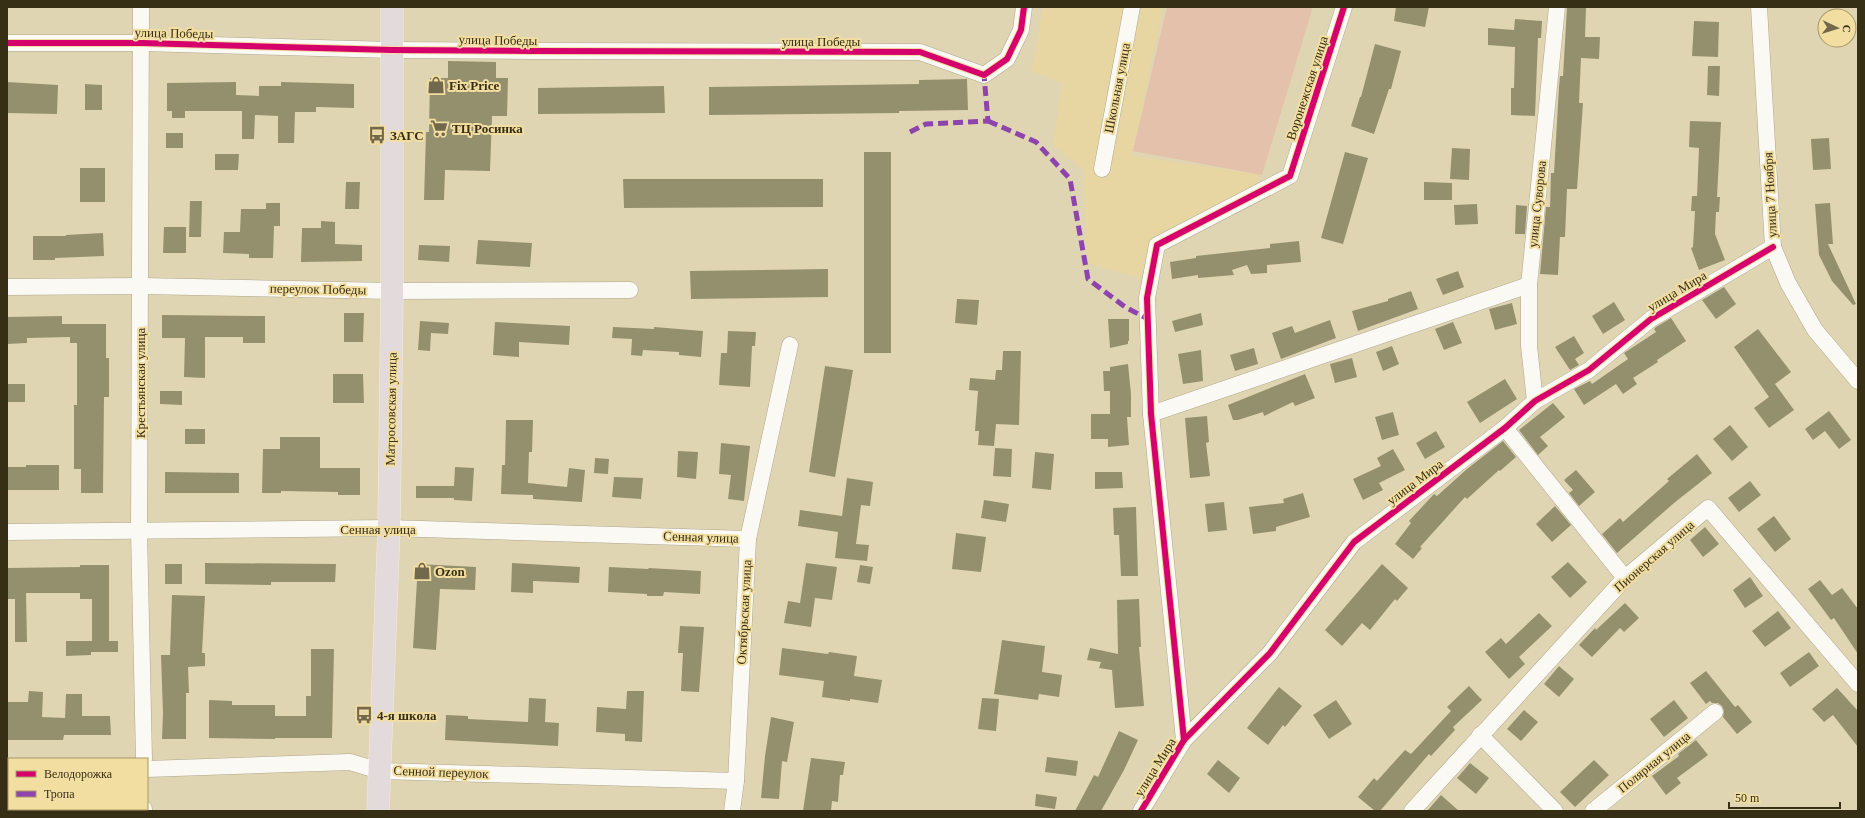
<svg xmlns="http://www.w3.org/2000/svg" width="1865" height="818" font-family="Georgia,serif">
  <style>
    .built { fill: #e7d6a1 }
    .green { fill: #e4c1ab }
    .building { fill: #94906e }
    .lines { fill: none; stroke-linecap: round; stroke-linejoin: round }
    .minor-casing { stroke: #afa68c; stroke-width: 17 }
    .trunk-casing { stroke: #f1ecdd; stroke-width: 23 }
    .minor { stroke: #faf9f4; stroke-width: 16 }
    .trunk { stroke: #e2dadb; stroke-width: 22 }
    .quiet { stroke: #8e44ad; stroke-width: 5; stroke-dasharray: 10 5; stroke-linecap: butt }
    .cycleway-casing { stroke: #f2dea1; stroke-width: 8 }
    .cycleway { stroke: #d6006c; stroke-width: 6 }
    .labels { text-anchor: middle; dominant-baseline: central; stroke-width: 4; stroke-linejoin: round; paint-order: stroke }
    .street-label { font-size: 13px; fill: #362e15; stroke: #f2dea1 }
    .poi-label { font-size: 13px; font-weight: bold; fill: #362e15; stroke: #f2dea1; text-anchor: start }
  </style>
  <rect width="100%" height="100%" fill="#e0d5b3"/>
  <path class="built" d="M1043,7H1163L1132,156L1258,174L1256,187L1150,242L1140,278L1087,263L1084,170L1053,145L1062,83L1032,71Z"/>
  <path class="green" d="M1167,7H1313L1262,175L1133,151Z"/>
  <g class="building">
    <path d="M1396,7H1429L1425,27L1394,21Z"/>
    <path d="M1567,7H1586L1585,37H1600L1599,59L1581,58L1579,103H1583L1577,189H1567L1565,237H1560L1558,275L1540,274L1546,207H1550L1551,173H1554L1559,87L1560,76H1563Z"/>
    <path d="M1515,19L1542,21L1541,38H1538L1535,116L1511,115V88H1514L1515,47L1488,45V28L1514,30Z"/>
    <path d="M1694,21L1719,22L1718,57L1692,56Z"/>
    <path d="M1375,44L1401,51L1391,89H1389L1374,134L1351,126L1360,97H1361Z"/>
    <path d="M448,61L496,62V78H508L507,116H492L490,171L445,170L444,200H424L426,132H429L430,78H448Z"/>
    <path d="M1708,66H1720L1719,96L1707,95Z"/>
    <path d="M967,79L968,110L899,111V113L709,115V87L919,84V80Z"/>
    <path d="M7,82L58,85L57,114L7,113Z"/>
    <path d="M236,82V95L259,96V86H281V82L354,84V108L316,107V112H295L294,143H278V116L255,115L254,139H242V111H185V118H172V111H167V83Z"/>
    <path d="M85,84L102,85V110H85Z"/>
    <path d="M664,86L665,113L538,114V88Z"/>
    <path d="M1690,121L1721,122L1717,197H1720L1719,212H1716L1715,234L1725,260L1699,270L1691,248L1693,247L1695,211H1691L1692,196H1697L1699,148L1689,147Z"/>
    <rect x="166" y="133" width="17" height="15"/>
    <path d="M1829,138L1831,169L1813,170L1811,139Z"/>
    <path d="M1452,148L1470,149L1469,180L1450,179Z"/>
    <rect x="864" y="152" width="27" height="201"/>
    <path d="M1345,152L1368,158L1343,244L1321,238Z"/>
    <path d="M215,154H239L238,170H215Z"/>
    <rect x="80" y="168" width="25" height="34"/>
    <path d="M623,179H823V207L624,208Z"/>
    <path d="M346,182H360L359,209H345Z"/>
    <path d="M1424,182L1452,183V200H1424Z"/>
    <path d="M190,201H202L201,237H189Z"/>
    <path d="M266,203H280V226H274L273,258H249V254L223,253L224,232H240L241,209H266Z"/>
    <path d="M1830,203L1833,244H1828L1856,304L1853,305L1832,281L1819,255L1815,204Z"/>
    <path d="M1477,204L1478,224L1455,225L1454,205Z"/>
    <path d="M1516,205L1527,206L1525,234H1515Z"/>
    <path d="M321,221L335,222V244L362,245V261L301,262L302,228H321Z"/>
    <path d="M164,227H186V253H163Z"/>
    <path d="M103,233L104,256L55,258V260H33V236H66V235Z"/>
    <path d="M478,240L532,243L530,267L476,264Z"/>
    <path d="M1299,241L1301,262L1267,265V273L1251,274L1247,265L1232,270L1234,275L1198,278V275L1172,279L1170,262L1196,258V256L1270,248V244Z"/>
    <path d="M419,245L450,246L449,262L418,260Z"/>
    <path d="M828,269V297L691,299L690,271Z"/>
    <path d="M1458,271L1464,287L1443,295L1436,279Z"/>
    <path d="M1724,287L1736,304L1716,319L1702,300Z"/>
    <path d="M1411,291L1418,309L1358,331L1352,311L1388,301V299Z"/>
    <path d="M957,299L979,300L977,325L955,323Z"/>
    <path d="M1614,302L1625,320L1603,334L1592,316Z"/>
    <path d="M1512,303L1517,324L1495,330L1489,309Z"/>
    <path d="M344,313H364L363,342H344Z"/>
    <path d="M1201,313L1203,325L1175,332L1172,321Z"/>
    <path d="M162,315L265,316V343H243V337H205V378L184,377L185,338H162Z"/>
    <path d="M62,316V324H106V358H109V397H104L103,493H81V469H74V405H77V343H70V337L27,338V343L7,344V317Z"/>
    <path d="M1671,318L1686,341L1657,360L1658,362L1633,378L1637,384L1623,394L1616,384L1584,405L1574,389L1590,381L1592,384L1628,359L1624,353L1656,332L1654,329L1656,327Z"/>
    <path d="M1108,319H1129V341H1128V344L1110,348Z"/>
    <path d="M1330,320L1336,338L1281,359L1272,333L1292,326L1295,333Z"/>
    <path d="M420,321L449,323L448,334L431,333L430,351L418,350Z"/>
    <path d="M495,322L570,326L569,345L519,342V357L493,355Z"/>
    <path d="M1453,322L1462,343L1444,350L1435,329Z"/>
    <path d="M613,327L654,329V327L703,331L701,357L679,355V352L643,350L642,356L631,355L632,339L612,338Z"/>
    <path d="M1758,329L1791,372L1775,384L1794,410L1769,428L1754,408L1769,397L1734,347Z"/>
    <path d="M728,331L756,332L755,346H752L750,387L719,385L721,353H727Z"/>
    <path d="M1574,336L1584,353L1575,359L1579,365L1570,370L1555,347Z"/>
    <path d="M1392,346L1399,364L1383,371L1376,352Z"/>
    <path d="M1254,348L1258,364L1235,371L1230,355Z"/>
    <path d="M1201,350L1203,381L1183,384L1178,354Z"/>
    <path d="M1003,351H1021L1019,425L996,424L994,446L978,445L979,431H975L978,391L969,390L970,378L995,380L996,370H1002Z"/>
    <path d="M1352,358L1357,377L1335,383L1330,364Z"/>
    <path d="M1128,364L1131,394V417H1127L1129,445L1108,447V439H1091V414H1110V391H1104L1103,371H1110V367Z"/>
    <path d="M825,366L853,370L835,477L809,472Z"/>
    <path d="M333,374H363L364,403H333Z"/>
    <path d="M1305,374L1315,398L1295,406L1293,402L1264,416L1263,412L1238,420H1233L1228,405Z"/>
    <path d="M1505,379L1517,399L1480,423L1467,402Z"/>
    <rect x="7" y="384" width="18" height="18"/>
    <path d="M160,391H182V405L160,404Z"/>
    <path d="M1553,403L1565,417L1540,437L1548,446L1538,455L1519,430Z"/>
    <path d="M1829,411L1851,440L1839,449L1825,431L1813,440L1805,429Z"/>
    <path d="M1393,412L1399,435L1382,440L1375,417Z"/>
    <path d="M1207,416L1209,442L1206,443L1210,476L1190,478L1185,418Z"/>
    <path d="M506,420H533L532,452H529L528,483L567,487L569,468L585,470L582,502L533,499V495L501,494L502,465H505Z"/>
    <path d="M1730,425L1748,447L1732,461L1713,439Z"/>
    <rect x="185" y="429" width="20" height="15"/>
    <path d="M1436,431L1445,447L1425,459L1416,443Z"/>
    <path d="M280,437H320V468H360V495H338V492L281,491V493H262L263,449H280Z"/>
    <path d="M1503,441L1516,457L1500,471L1499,470L1467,499L1465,497L1420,547L1422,548L1413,559L1395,544L1411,523L1409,521L1434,494L1437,496L1467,469Z"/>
    <path d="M721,443L750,446L744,501L728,499L731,475L719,474Z"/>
    <path d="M995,448L1012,449L1011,477L993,476Z"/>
    <path d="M1393,449L1405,470L1379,483L1383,490L1363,500L1353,479L1381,466L1377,458Z"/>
    <path d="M678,451L698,452L696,479L677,477Z"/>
    <path d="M1035,452L1054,454L1051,490L1032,488Z"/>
    <path d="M1697,454L1712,473L1674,503L1617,553L1602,534L1620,518L1623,522L1669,481L1667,479Z"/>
    <path d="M595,458L609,459L608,474L594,473Z"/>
    <path d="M26,465H59V490H7V467H26Z"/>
    <path d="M455,467L474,468L472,501L454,500V498H416V486H454Z"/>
    <path d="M1576,470L1595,492L1579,506L1569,493L1573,490L1564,480Z"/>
    <path d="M165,472L239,473V493H165Z"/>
    <path d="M1095,472H1122L1123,488L1095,489Z"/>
    <path d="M614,477L643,478L641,499L612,497Z"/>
    <path d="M847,478L873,482L870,506L861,505L856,544L869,545L867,561L835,558L838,532L798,526L800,510L842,516Z"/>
    <path d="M1750,481L1761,495L1739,512L1728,498Z"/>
    <path d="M1303,493L1310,517L1276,527V531L1253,534L1249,507L1284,503L1283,499Z"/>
    <path d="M984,500L1009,504L1006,522L981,518Z"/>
    <path d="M1224,502L1227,530L1208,532L1205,504Z"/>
    <path d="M1555,506L1571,525L1552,542L1536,524Z"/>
    <path d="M1136,507L1138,576H1121L1119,535H1114L1113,508Z"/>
    <path d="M1774,516L1791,539L1775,552L1757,529Z"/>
    <path d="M1705,527L1719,544L1703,557L1690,540Z"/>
    <path d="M956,533L986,537L981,572L952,569Z"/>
    <path d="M1568,562L1587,582L1570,598L1551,577Z"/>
    <path d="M205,563L336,564L335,582H271V585L205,584Z"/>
    <path d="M512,563L580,567L579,583L533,581V593L511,592Z"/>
    <path d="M806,563L837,567L832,600L815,598L811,627L784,623L788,601L800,603Z"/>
    <rect x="165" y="564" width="17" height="20"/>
    <path d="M418,564L476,567L475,590L440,589L436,650L413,648Z"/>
    <path d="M1382,564L1408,588L1397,601L1395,599L1370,630L1362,623L1342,646L1325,630Z"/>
    <path d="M80,565H109V641H118V652H91V655L66,656V641H92V599H80V593H26L27,642H15V599H7V568L80,567Z"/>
    <path d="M860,565L873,567L870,584L857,582Z"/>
    <path d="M609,567L648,569L649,568L701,571L700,594L664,592L663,596H647V594L608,592Z"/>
    <path d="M1750,577L1763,596L1745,608L1733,590Z"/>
    <path d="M1820,580L1832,595L1842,588L1858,609V654L1834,618L1831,620L1808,589Z"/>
    <path d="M172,595L205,596L202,653H205V666L188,667L189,693H186V739H162L163,714L161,655H170Z"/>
    <path d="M1139,599L1141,647H1139L1144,706L1115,708L1112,670L1099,668L1101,662L1087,660L1090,648L1118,654L1117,600Z"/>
    <path d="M1625,603L1639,618L1624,632L1620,628L1592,657L1579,645L1595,628L1596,630Z"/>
    <path d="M1778,611L1791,628L1765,647L1752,631Z"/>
    <path d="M1539,613L1552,626L1519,657L1525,664L1509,679L1485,652L1501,638L1506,644Z"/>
    <path d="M680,626L704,627L699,692L681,691L683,653H678Z"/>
    <path d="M1002,640L1045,646L1042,672L1062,675L1059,697L1039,694L1038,700L994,694Z"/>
    <path d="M782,648L828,654L829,652L857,656L854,676L882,680L878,703L850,699V701L822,697L824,681L779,675Z"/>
    <path d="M311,649H334L332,738H275V739L209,738V700L232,701V705H275V716H306V696H311Z"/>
    <path d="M1809,652L1819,666L1790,687L1780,673Z"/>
    <path d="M1559,666L1574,679L1559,697L1544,684Z"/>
    <path d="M1706,671L1735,707L1738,705L1752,722L1737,734L1723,717L1724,711L1722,706L1718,703H1712L1710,701L1706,704L1690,683Z"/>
    <path d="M1469,686L1482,700L1453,727L1455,730L1431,756L1429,754L1380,811H1375L1358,797L1374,778L1377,781L1405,750L1411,754L1451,711L1447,707Z"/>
    <path d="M1279,687L1302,706L1285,727L1283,725L1268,745L1247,728Z"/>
    <path d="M1837,688L1858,711V747L1833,715L1824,722L1812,709Z"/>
    <path d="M29,691L43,692L42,717L65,718L66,694H82V716H110L111,735H64L63,740H7V702H28Z"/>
    <path d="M627,691H644L642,742L625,741V734L596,732L597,707L626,709Z"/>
    <path d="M529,698L546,699L545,722L559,723L558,746L445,740L446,715L468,716V719L528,722Z"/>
    <path d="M982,698L999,699L996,731L978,729Z"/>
    <path d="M1336,700L1352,724L1329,739L1313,715Z"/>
    <path d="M1674,700L1688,718L1664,737L1650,719Z"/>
    <path d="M1524,710L1538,722L1521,741L1507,729Z"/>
    <path d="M771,717L794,722L787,762L782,761L779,799L761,798L765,756Z"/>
    <path d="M1119,731L1138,740L1124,770L1101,811H1075L1094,775L1098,777Z"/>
    <path d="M1696,740L1708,755L1677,778L1681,783L1666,795L1652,776L1679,756L1678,754Z"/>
    <path d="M1047,757L1078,761L1076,776L1045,772Z"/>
    <path d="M811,758L845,762L843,775H840L838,802L832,801L831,811H803Z"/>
    <path d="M1218,760L1240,778L1229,793L1207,774Z"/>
    <path d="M1594,760L1609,775L1575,807L1560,792Z"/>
    <path d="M1470,763L1489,778L1476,794L1457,778Z"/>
    <path d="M1036,794L1057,797L1055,809L1035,806Z"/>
    <path d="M1441,795L1459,811H1427Z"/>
  </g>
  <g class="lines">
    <g class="minor-casing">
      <g id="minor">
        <path d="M141,7L139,531L144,759"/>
        <path d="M1759,7L1773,247L1788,283L1815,330L1858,381"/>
        <path d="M7,43H142L392,50L531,51L920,52L984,75L1007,59L1021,30L1024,7"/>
        <path d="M1102,169L1132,7"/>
        <path d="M7,287L141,286L392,291L630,290"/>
        <path d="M1535,401L1529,346V285L1557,7"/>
        <path d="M1151,414L1529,285"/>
        <path d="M1505,428L1625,578"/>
        <path d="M7,532L389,528L748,539"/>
        <path d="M1480,735L1555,811"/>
        <path d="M1184,740L1151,414L1147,298L1157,245L1290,176L1344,7"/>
        <path d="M147,769L350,762L380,771L736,781"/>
        <path d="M7,771H9"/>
        <path d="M144,809V811"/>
        <path d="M732,811L736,781L748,539L790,345"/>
        <path d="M1141,811L1184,740L1270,653L1354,542L1505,428L1535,401L1589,370L1651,319L1773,247"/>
        <path d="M1412,811L1625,578L1708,508L1858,684"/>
        <path d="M1593,811L1715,712"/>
      </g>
    </g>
    <g class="trunk-casing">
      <path id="trunk" d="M378,811L389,528L392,291V7"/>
    </g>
    <use href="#minor" class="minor"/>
    <use href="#trunk" class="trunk"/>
    <g class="quiet">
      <path d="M988,121L1036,142L1070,179L1088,279L1125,307L1148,319"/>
      <path d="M910,132L926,124L988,121L984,75"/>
    </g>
    <g class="cycleway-casing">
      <g id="cycleway">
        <path d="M7,43H142L392,50L531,51L920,52L984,75L1007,59L1021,30L1024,7"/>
        <path d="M1184,740L1151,414L1147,298L1157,245L1290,176L1344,7"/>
        <path d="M1141,811L1184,740L1270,653L1354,542L1505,428L1535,401L1589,370L1651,319L1773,247"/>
      </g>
    </g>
    <use href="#cycleway" class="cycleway"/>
  </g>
  <defs>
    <g id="shop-bare" transform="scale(1.38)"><path d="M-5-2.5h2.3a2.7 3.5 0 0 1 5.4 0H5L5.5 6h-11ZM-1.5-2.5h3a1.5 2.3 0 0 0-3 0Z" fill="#72684c" stroke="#f2dea1" stroke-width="2.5" paint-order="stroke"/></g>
    <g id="supermarket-bare" transform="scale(1.38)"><path d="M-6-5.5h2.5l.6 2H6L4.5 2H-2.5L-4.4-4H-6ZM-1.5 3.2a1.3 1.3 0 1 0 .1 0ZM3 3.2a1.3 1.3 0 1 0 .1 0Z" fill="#72684c" stroke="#f2dea1" stroke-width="2.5" paint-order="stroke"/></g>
    <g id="bus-bare" transform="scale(1.38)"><path d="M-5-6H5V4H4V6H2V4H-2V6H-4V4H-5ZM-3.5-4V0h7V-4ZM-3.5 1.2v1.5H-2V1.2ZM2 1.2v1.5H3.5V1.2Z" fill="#72684c" stroke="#f2dea1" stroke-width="2.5" paint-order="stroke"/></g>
  </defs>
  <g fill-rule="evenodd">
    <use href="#shop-bare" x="436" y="85"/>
    <use href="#supermarket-bare" x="439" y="128"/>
    <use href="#bus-bare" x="377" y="135"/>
    <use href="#shop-bare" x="422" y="571"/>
    <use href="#bus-bare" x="364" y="715"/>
  </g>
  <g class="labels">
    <g class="street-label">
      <text transform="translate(174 33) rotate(1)">улица Победы</text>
      <text transform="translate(498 40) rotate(1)">улица Победы</text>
      <text x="821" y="41">улица Победы</text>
      <text transform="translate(1117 88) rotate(-79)">Школьная улица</text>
      <text transform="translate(1307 88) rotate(-72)">Воронежская улица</text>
      <text transform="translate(1770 195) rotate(-93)">улица 7 Ноября</text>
      <text transform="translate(1537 204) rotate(-84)">улица Суворова</text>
      <text transform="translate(318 289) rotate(1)">переулок Победы</text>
      <text transform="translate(1677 291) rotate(-31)">улица Мира</text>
      <text transform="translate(140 383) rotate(-90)">Крестьянская улица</text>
      <text transform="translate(391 409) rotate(-89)">Матросовская улица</text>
      <text transform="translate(1415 482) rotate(-37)">улица Мира</text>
      <text x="378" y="529">Сенная улица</text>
      <text transform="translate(701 537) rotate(2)">Сенная улица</text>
      <text transform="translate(1654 556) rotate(-41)">Пионерская улица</text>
      <text transform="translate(744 612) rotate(-87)">Октябрьская улица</text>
      <text transform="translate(1654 762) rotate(-39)">Полярная улица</text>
      <text transform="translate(1155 767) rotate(-58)">улица Мира</text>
      <text transform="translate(441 772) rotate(2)">Сенной переулок</text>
    </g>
    <g class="poi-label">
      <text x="449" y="85">Fix Price</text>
      <text x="452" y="128">ТЦ Росинка</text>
      <text x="390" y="135">ЗАГС</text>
      <text x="435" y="571">Ozon</text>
      <text x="377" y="715">4-я школа</text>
    </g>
  </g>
  <rect width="1865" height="818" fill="none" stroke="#362e15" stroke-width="16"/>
  <rect x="8" y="758" width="140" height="52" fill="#f2dea1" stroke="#a79869"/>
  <rect x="16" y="771" width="20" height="6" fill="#d6006c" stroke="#a79869"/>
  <text x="44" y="778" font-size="12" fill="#362e15">Велодорожка</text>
  <rect x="16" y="791" width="20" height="6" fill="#8e44ad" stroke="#a79869"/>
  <text x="44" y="798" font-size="12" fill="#362e15">Тропа</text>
  <g transform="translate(1837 28) rotate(94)"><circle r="19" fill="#f2dea1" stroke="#a79869"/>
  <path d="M0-3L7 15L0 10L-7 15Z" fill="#72684c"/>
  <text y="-6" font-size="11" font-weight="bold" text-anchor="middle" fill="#362e15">С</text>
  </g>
  <path d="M1729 802v6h111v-6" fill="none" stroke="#362e15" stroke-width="2"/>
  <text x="1735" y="802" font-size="12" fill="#362e15" stroke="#f2dea1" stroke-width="3" paint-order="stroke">50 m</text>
</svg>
